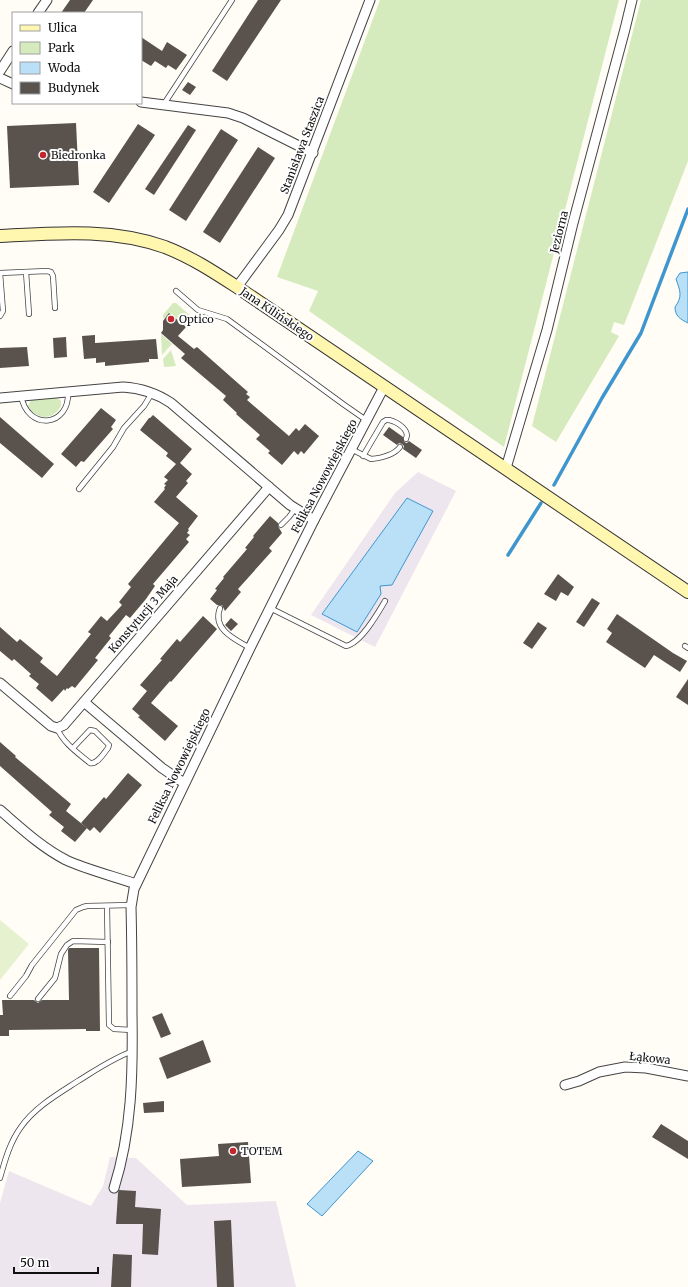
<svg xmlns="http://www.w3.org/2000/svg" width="688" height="1287" font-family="Merriweather,serif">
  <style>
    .industrial { fill: #eee6ef }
    .green { fill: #d5ebbd }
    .pitch { fill: #e6f2cf }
    .water { fill: #b9e0f7; stroke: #3f96cf }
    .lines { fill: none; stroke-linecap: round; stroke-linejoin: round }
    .stream { stroke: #3f96cf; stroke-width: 3.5 }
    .building { fill: #5a524d }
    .lane-casing { stroke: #444; stroke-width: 6 }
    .street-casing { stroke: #444; stroke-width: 11 }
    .secondary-casing { stroke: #333; stroke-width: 14 }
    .lane { stroke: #fff; stroke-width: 4.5 }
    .street { stroke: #fff; stroke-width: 9 }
    .secondary { stroke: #fff6b0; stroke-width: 12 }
    .poi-dot { fill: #c4262e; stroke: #fff; stroke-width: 1.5 }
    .labels { text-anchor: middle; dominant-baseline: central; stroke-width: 4; stroke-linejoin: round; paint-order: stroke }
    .street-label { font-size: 11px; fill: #111; stroke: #fff }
    .poi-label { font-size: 11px; fill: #111; stroke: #fff; text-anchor: start }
  </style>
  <rect width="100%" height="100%" fill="#fffdf5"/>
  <g class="industrial">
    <path d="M418,472L456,491L375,647L311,615L395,493Z"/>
    <path d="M110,1157L136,1158L187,1205L276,1201L296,1287H0V1203L9,1171L91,1206L103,1186Z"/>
  </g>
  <g class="green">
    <path d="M380,0H619L504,447L309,311L318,291L277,277Z"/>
    <path d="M641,0H688V161L624,325L614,322L611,332L619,336L556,442L532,426Z"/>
    <path d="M173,303H176L193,318V320L185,329H184L185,327L170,313L164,319L163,317V315Z"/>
    <path d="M161,334L172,344L162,355Z"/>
    <path d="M171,350L176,366L164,367L163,359Z"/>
    <path d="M56,397L61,401V406C53,421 36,420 28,406L31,400Z"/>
  </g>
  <path class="pitch" d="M0,920L29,944L0,980Z"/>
  <g class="water">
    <path d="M688,272V323C680,319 675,316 675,307C683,296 680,291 676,279L680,273Z"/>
    <path d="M407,498L433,511L392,585L380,586L381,594L357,632L322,614Z"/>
    <path d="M358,1151L373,1161L322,1216L307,1204Z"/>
  </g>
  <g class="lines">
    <g class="stream">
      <path d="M554,485L602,398L641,333L688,209"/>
      <path d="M508,555L541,503"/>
    </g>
  </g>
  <g class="building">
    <path d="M70,0H93L84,13H61Z"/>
    <path d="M258,0H281L227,81L212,71Z"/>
    <path d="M141,37L162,51L167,42L187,55L176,70L168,65L166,68L155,61L151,66L141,60Z"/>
    <path d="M188,82L196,87L190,95L182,90Z"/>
    <path d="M76,123L79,185L10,188L7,126Z"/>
    <path d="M138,124L155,135L109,203L93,192Z"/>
    <path d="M188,125L196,130L154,195L145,189Z"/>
    <path d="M221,129L238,140L186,221L169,210Z"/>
    <path d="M258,147L275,158L220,243L203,232Z"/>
    <path d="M169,313L186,327L178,336L194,349L197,347L248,392L246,394L250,397L247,400L289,436L296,428L299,431L305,424L319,436L304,454L301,451L298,455L294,451L282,465L268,453L270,451L256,439L260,435L236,414L237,413L223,400L226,396L181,358L185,354L161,333L163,330V321Z"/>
    <path d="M95,335V343L156,339L158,359H149V362L105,366V362L96,363V358L84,359L82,336Z"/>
    <path d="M66,337L67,357L54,358L53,338Z"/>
    <path d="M27,347L29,366L0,368V348Z"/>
    <path d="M101,408L116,420L111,427L113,429L84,462L81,461L76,467L61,454Z"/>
    <path d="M153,415L192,449L180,463L192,474L186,481L188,483L176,497L198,516L188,529L189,530L187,533L190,535L186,539L189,542L153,584L155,586L146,599L130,618L126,615L109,636L111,638L95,658L98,660L79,683L75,688L72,686L68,689L67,688L65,691L64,689L52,702L36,688L39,684L29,676L31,674L14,659L12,661L0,651V627L17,642L20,639L43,658L40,662L57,676L91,634L88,632L101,616L107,621L122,605L119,602L131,587L128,584L179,523L154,502L165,489L164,488L166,485L164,484L168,480L164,477L176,464L166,456L168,453L140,430L149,418H150Z"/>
    <path d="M0,417L54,464L42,478L0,443Z"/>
    <path d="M389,427L403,437L404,442L407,443L409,441L422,450L416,458L403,449L404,446L402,444L399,443L397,445L383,435Z"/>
    <path d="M270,516L278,523V526L282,533L269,548L272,551L238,589L241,592L225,611L222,605H217L210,599L217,590L215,589L224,578L223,577L247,549L245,548L254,537L253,536Z"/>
    <path d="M558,574L574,587L568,596L561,592L556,601L544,594Z"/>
    <path d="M592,598L600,603L584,627L576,622Z"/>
    <path d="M617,614L673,653L687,661L680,672L654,655L645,668L606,642L612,633L607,629Z"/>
    <path d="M203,616L217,629L171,682L170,681L151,703L178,726L165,741L138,717L140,716L132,709L147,691L140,685L162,660L160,659L177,639L180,642Z"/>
    <path d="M231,618L238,624L231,631L225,625Z"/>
    <path d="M538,622L547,628L532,649L523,643Z"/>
    <path d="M688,679V705L676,697Z"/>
    <path d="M0,742L16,756L15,757L71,804L66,811L87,828L75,842L61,831L64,827L49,815L52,812L0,766Z"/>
    <path d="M128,773L142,785L100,833L94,827L90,831L81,823L104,797L106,799Z"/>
    <path d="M69,948H99L100,1031H86V1029L9,1030V1036H0V1015H3L2,1000H34L38,1003L42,1000H69L68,950Z"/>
    <path d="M162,1013L171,1034L161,1038L152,1017Z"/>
    <path d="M203,1040L211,1062L167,1079L159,1058Z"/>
    <path d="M164,1101V1112L144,1113L143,1103Z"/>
    <path d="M661,1124L688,1141V1159L652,1137Z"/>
    <path d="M248,1142L251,1183L182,1187L180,1159L219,1156L218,1144Z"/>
    <path d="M119,1190L136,1191L135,1207L161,1209L158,1255L142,1254L143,1224H116L118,1193Z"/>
    <path d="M231,1220L234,1287H217L214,1221Z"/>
    <path d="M113,1254L132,1255L131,1287H111Z"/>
  </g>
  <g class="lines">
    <g class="lane-casing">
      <g id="lane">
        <path d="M164,104L232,0"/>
        <path d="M26,272L29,314"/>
        <path d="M176,291L198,310L227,319L343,404L366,420"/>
        <path d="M0,316L3,311L0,273L47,271L51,272L53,276L55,308"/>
        <path d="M21,395C27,432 70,427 68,392"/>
        <path d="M351,449L371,459C381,458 394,455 400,447"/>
        <path d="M363,456L383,422L386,420C393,419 406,427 407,435L406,439"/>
        <path d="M79,489L113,447L124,428L144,406L152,393"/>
        <path d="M281,525L289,517L295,509"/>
        <path d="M220,608C212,629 234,639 250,648"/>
        <path d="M270,608L346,646C361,643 378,613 385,601"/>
        <path d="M685,646L688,648"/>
        <path d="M57,728C63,743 78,753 90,763C97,765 104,753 108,748L109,745L95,731L90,730L73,748"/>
        <path d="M107,906L109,1025L114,1029L132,1030"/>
        <path d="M10,996L26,976L32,965L76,910L83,907L87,906L131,905"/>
        <path d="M38,999L55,978L61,954L67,945L73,941L108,942"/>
        <path d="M0,1178C5,1160 10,1142 21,1127C35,1107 58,1094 78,1081C96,1070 113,1058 133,1051"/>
      </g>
    </g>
    <g class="street-casing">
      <g id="street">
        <path d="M38,13L47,0"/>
        <path d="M0,71L13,51"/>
        <path d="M0,78L13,84"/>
        <path d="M141,102L228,113L243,118L313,153"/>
        <path d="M237,287L279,230L288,215L370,0"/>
        <path d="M0,398L123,387C141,388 156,393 171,403L290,505L314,520"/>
        <path d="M506,468L547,330L573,223L625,29L632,0"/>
        <path d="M0,683L51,726L57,728L64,725L269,487"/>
        <path d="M84,702L162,768L184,783"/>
        <path d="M0,810C21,828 41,847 66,860C88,870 113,876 136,884"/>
        <path d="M565,1085L579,1081L599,1072L625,1067L646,1068L688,1076"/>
        <path d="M114,1188C132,1131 133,1073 132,1014C132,978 132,943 131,907L134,889L250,648L314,520L384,387"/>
      </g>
    </g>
    <g class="secondary-casing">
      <path id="secondary" d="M0,236C56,233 112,228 165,247C191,257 214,272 237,287L688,592"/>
    </g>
    <use href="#lane" class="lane"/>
    <use href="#street" class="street"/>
    <use href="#secondary" class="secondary"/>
  </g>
  <g class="poi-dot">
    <circle cx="43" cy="155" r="4"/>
    <circle cx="171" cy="319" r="4"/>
    <circle cx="233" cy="1151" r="4"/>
  </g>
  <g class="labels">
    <g class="street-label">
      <text transform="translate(302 145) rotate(-69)">Stanisława Staszica</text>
      <text transform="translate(559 232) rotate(-76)">Jeziorna</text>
      <text transform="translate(277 314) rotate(34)">Jana Kilińskiego</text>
      <text transform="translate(324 476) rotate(-62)">Feliksa Nowowiejskiego</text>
      <text transform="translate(143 614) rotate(-49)">Konstytucji 3 Maja</text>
      <text transform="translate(179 766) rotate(-64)">Feliksa Nowowiejskiego</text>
      <text transform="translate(650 1058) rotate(6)">Łąkowa</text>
    </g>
    <g class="poi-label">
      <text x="51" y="155">Biedronka</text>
      <text x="179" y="319">Optico</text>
      <text x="241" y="1151">TOTEM</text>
    </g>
  </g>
  <rect x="12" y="12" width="130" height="92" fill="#ffffff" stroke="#a0a0a0"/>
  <rect x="20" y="25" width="20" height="6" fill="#fff6b0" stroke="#a0a0a0"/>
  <text x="48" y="32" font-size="12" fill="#111111">Ulica</text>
  <rect x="20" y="42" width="20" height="12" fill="#d5ebbd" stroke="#a0a0a0"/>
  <text x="48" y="52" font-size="12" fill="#111111">Park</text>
  <rect x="20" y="62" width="20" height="12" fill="#b9e0f7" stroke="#a0a0a0"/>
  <text x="48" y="72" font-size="12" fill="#111111">Woda</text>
  <rect x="20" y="82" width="20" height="12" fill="#5a524d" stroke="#a0a0a0"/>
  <text x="48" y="92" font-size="12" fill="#111111">Budynek</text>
  <path d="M14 1267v6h84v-6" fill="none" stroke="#111111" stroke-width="2"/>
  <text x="20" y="1267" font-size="12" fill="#111111" stroke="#ffffff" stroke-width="3" paint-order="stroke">50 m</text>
</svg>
